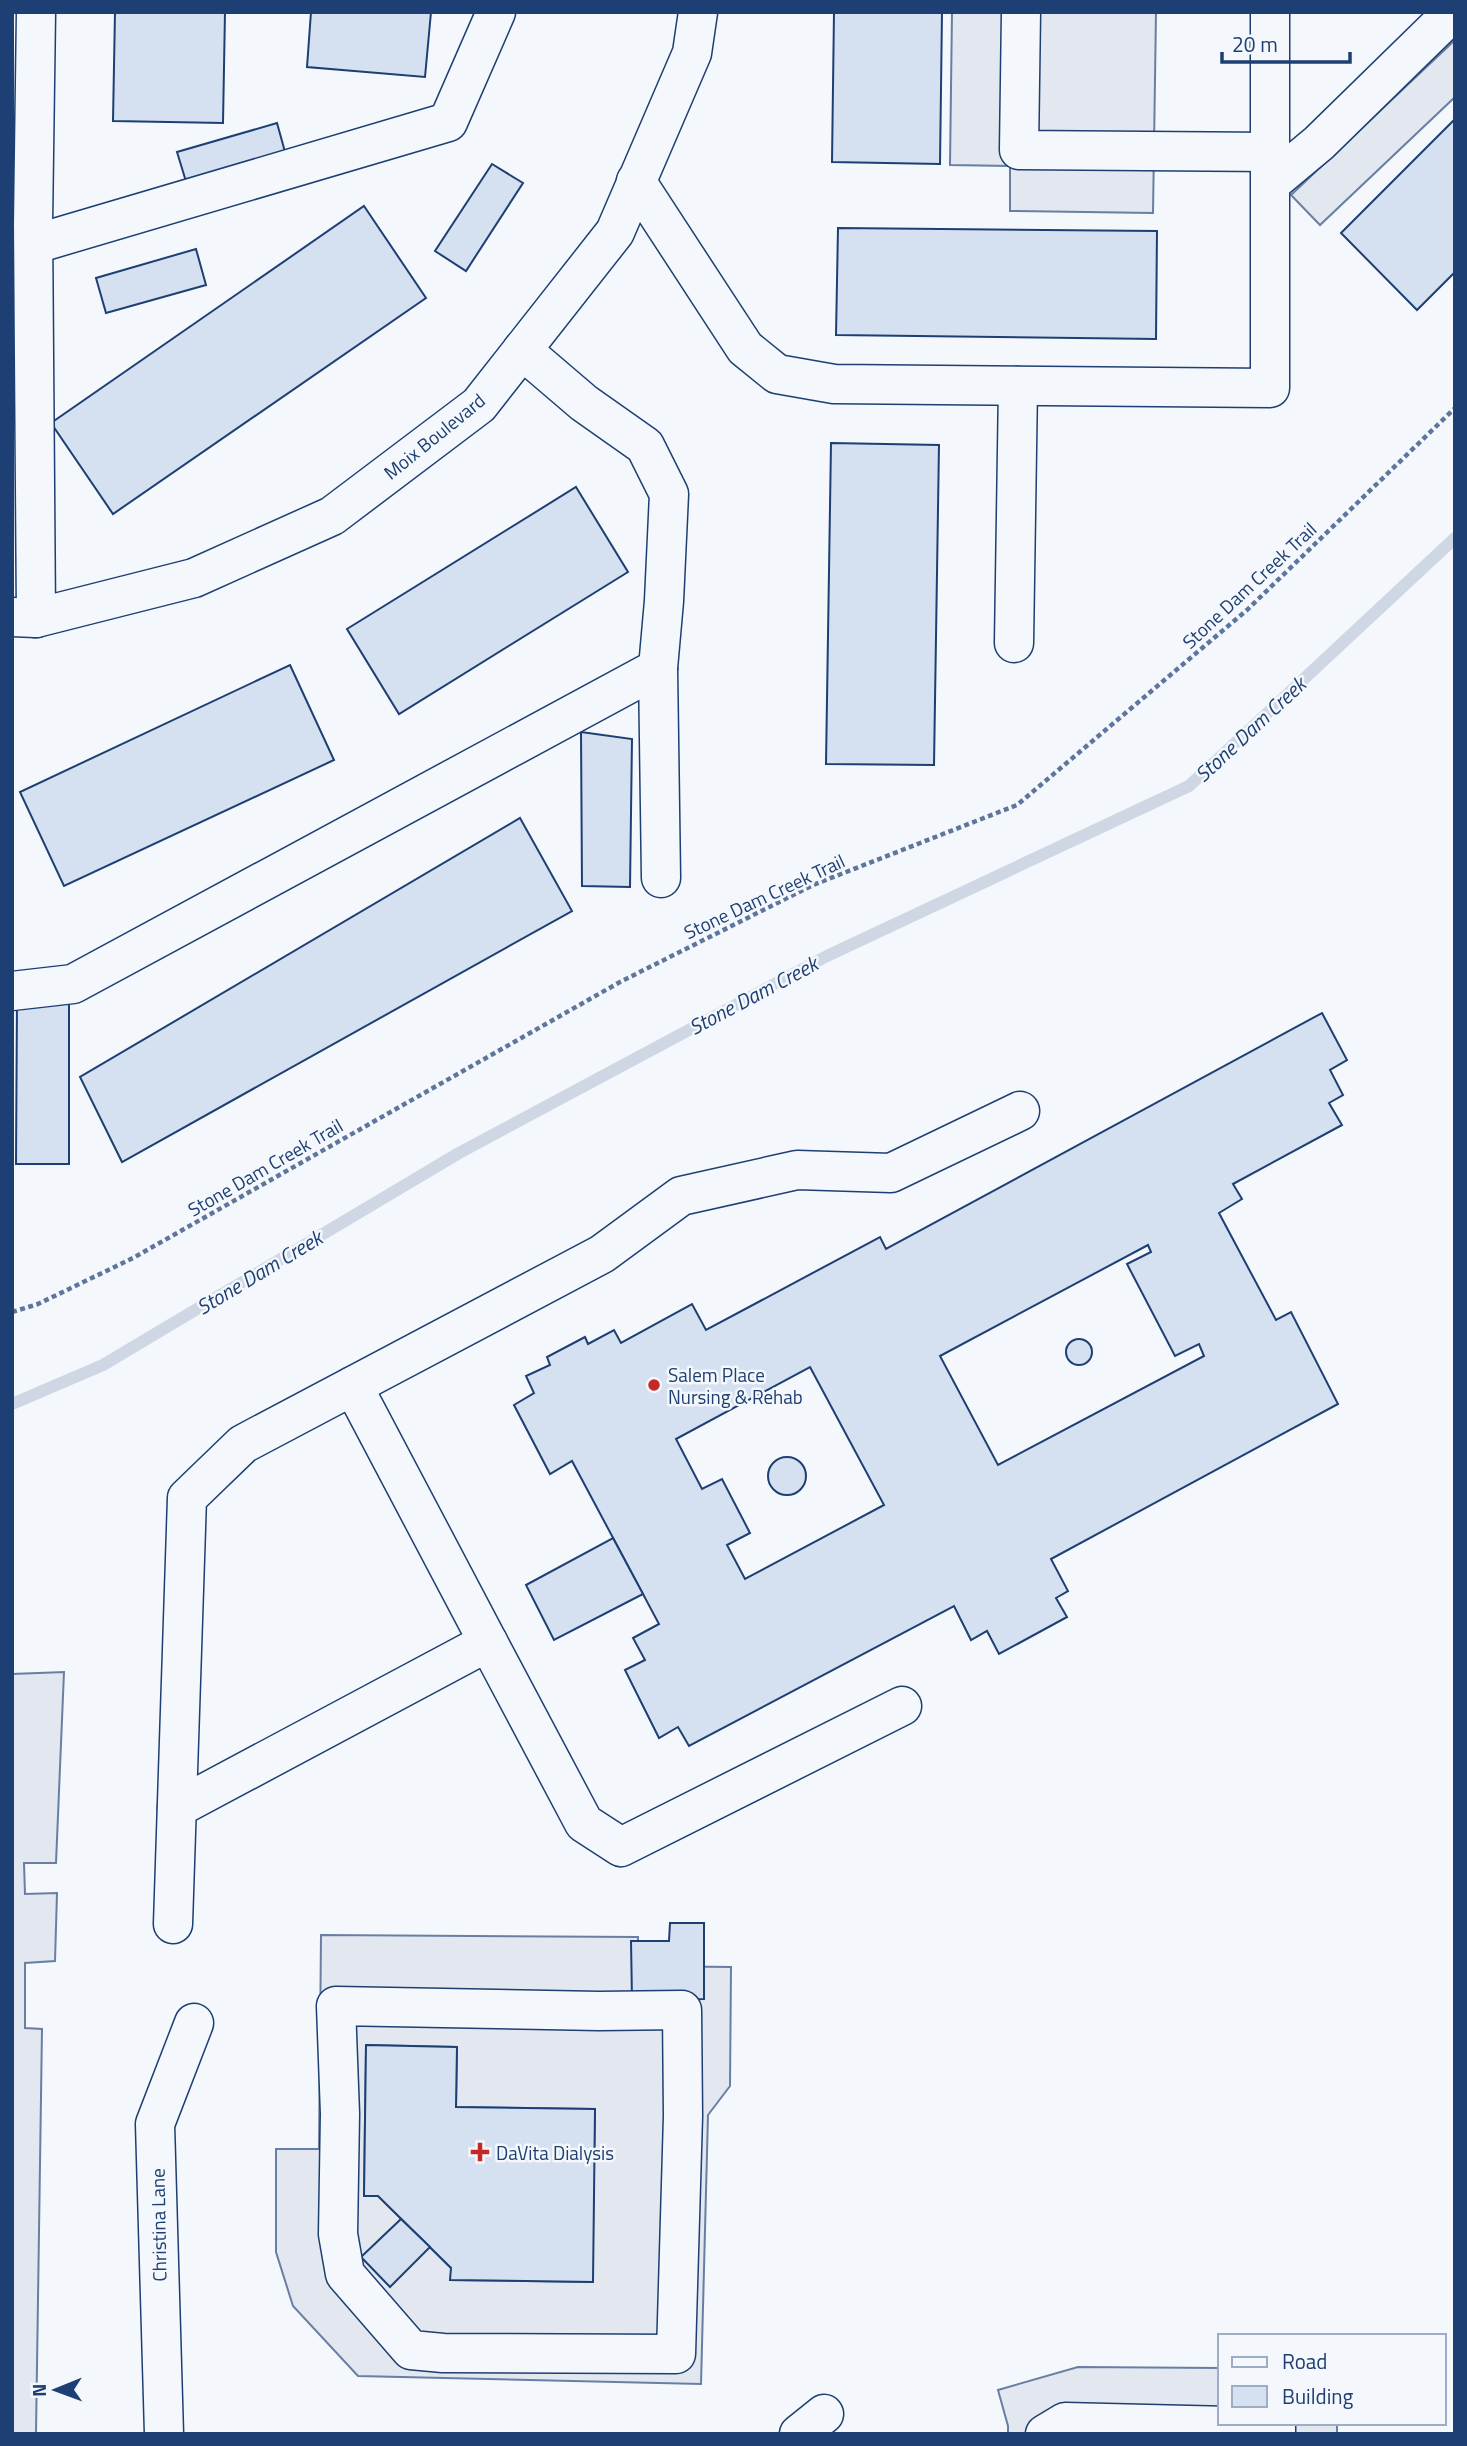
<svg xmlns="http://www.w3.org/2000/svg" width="1467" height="2446" font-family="'Titillium Web',sans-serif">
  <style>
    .parking { fill: #e3e8f0; stroke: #687fa3; stroke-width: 2; fill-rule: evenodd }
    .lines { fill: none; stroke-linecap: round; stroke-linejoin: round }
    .stream { stroke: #cfd7e4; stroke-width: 12 }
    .building { fill: #d5e0f0; stroke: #1d3f73; stroke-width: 2; fill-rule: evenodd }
    .minor-casing { stroke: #1d3f73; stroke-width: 41 }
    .path { stroke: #5e769c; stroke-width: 4.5; stroke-dasharray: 5 3.5; stroke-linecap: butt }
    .minor { stroke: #f4f7fb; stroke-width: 38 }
    .poi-dot { fill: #c62828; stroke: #f4f7fb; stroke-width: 2.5 }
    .labels { text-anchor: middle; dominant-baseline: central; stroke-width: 5; stroke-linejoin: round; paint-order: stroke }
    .street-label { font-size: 19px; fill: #1d3f73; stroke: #f4f7fb }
    .poi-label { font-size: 19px; fill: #1d3f73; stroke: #f4f7fb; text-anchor: start }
    .water-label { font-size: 21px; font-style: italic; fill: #1d3f73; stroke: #f4f7fb }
  </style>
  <rect width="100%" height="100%" fill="#f4f7fb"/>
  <g class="parking">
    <path d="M952,12H1156L1153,213L1010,211V166L950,165Z"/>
    <path d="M1455,40V97L1320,225L1291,195Z"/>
    <path d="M64,1672L56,1863H24L25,1894L57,1893L55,1961L25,1963V2028L42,2029L36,2434H12V1674Z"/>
    <path d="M321,1935L638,1937V1966L731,1967L730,2086L708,2115L701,2384L358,2376L293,2306L276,2252V2149H319ZM366,2045L457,2047L456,2107L595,2109L592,2282L451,2280V2268L378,2196L364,2195Z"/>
    <path d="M1078,2367L1220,2368V2423H1337V2434H1008V2426L998,2390Z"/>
  </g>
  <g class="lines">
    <path class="stream" d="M12,1404L103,1365L459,1153L827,956L1189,786L1455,538"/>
  </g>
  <g class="building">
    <path d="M115,12H225L223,123L113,121Z"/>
    <path d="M311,12H431L425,77L307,67Z"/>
    <path d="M834,12H942L940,164L832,162Z"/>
    <path d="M1455,119V272L1417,310L1341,233Z"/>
    <path d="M277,123L287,159L188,188L177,152Z"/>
    <path d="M492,164L523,183L466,271L435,251Z"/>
    <path d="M364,206L426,298L113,514L51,423Z"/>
    <path d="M838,228L1157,231L1156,339L836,335Z"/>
    <path d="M196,249L206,285L106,313L96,278Z"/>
    <path d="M831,443L939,445L934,765L826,764Z"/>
    <path d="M576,487L628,572L399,714L347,629Z"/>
    <path d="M290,665L334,760L64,886L20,792Z"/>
    <path d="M581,732L632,739L630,887L582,886Z"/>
    <path d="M520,818L572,911L122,1162L80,1077Z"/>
    <path d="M17,998H69V1164H16Z"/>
    <path d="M1322,1013L1347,1060L1330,1070L1343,1095L1329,1103L1342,1125L1233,1184L1242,1199L1219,1213L1276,1320L1291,1312L1338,1404L1051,1559L1068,1591L1056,1598L1067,1617L999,1654L987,1631L971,1640L954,1606L689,1746L678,1727L659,1738L625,1670L645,1660L633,1638L659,1624L572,1461L550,1474L514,1405L534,1393L526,1376L550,1365L547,1357L585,1337L588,1344L614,1330L621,1343L692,1304L706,1330L880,1237L886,1249ZM1148,1245L1151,1252L1127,1264L1175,1356L1199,1344L1204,1356L998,1465L940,1356ZM810,1367L884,1505L745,1579L727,1545L750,1533L722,1479L702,1489L676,1439Z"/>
    <circle cx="1079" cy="1352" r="13"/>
    <circle cx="787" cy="1476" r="19"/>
    <path d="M613,1538L643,1594L554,1640L526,1585Z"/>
    <path d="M670,1923H704V1999L632,2000L631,1941H669Z"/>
    <path d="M366,2045L457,2047L456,2107L595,2109L593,2282L450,2280L451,2268L378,2196H364Z"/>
    <path d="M401,2219L430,2247L390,2287L361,2257Z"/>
  </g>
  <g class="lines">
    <g class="minor-casing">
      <g id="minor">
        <path d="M36,12L33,224L36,618"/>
        <path d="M1021,12L1019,150L1271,152"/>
        <path d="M636,181L745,348L777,374L834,384L1270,388V12"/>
        <path d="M1271,183L1319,143L1453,12"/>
        <path d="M35,244L448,122L496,12"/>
        <path d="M12,617L36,618L194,578L332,516L479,405L615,232L692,53L698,12"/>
        <path d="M1014,643L1018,386"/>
        <path d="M658,668L661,878"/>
        <path d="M12,991L73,984L658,668L664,601L669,494L645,446L584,403L522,350"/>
        <path d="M353,1386L488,1642"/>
        <path d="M177,1808L488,1642L584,1823L621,1847L902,1706"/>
        <path d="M173,1924L187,1498L243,1444L602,1254L681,1196L797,1170L891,1173L1020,1111"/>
        <path d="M336,2006L599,2011L682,2010L683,2116L676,2354L443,2353L411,2350L345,2274L338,2234L340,2114Z"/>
        <path d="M164,2434L155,2124L194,2023"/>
        <path d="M799,2434L824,2414"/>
        <path d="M1045,2434L1065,2422L1276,2427V2434"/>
      </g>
    </g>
    <path class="path" d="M12,1312L38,1304L133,1258L620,982L813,885L1017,805L1247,610L1455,408"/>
    <use href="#minor" class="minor"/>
  </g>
  <g class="poi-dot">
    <circle cx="654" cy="1385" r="7"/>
    <path d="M476.5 2141.5h7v7h7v7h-7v7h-7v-7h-7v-7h7z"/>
  </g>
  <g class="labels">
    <g class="street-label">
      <text transform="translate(434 436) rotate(-39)">Moix Boulevard</text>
      <text transform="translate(1249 585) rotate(-43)">Stone Dam Creek Trail</text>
      <text transform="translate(764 896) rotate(-25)">Stone Dam Creek Trail</text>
      <text transform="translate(265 1167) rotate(-30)">Stone Dam Creek Trail</text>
      <text transform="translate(158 2225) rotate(-91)">Christina Lane</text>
    </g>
    <g class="poi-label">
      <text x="668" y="1374">Salem Place<tspan x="668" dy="22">Nursing &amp; Rehab</tspan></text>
      <text x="496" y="2152">DaVita Dialysis</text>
    </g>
    <g class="water-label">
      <text transform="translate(1250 729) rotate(-43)">Stone Dam Creek</text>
      <text transform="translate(753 995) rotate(-28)">Stone Dam Creek</text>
      <text transform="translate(259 1272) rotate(-31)">Stone Dam Creek</text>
    </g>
  </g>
  <rect width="1467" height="2446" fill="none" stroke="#1d3f73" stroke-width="28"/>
  <rect x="1218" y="2334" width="228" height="91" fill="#f4f7fb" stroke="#9eadc5" stroke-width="2"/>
  <rect x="1232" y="2357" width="35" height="10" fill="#f4f7fb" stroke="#9eadc5" stroke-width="2"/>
  <text x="1282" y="2369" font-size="21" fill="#1d3f73">Road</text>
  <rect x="1232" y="2386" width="35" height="21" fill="#d5e0f0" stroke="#9eadc5" stroke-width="2"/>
  <text x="1282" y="2404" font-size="21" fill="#1d3f73">Building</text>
  <g transform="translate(56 2390) rotate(269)" stroke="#f4f7fb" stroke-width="5" paint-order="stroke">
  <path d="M0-5L12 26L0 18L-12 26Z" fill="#1d3f73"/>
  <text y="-10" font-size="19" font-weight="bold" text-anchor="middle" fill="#1d3f73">N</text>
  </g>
  <path d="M1222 52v10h128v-10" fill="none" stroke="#1d3f73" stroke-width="3.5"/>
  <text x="1232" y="52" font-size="21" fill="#1d3f73" stroke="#f4f7fb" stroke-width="5" paint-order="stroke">20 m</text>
</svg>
